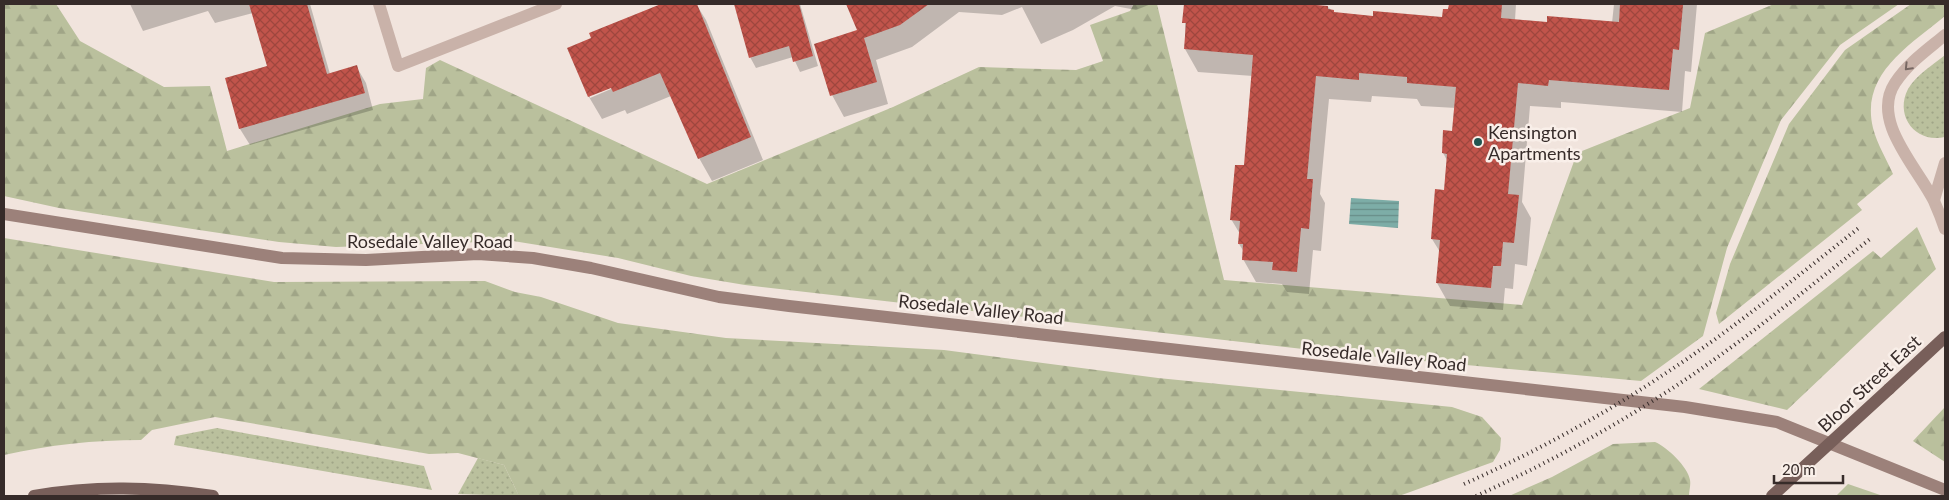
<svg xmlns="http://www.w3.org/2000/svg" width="1949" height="500" font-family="Lato,sans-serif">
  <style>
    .grass { fill: url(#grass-dots) }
    .forest { fill: url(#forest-firs) }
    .park { fill: #bac09d }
    .water { fill: url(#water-rules) }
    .shadow { fill: #0003; fill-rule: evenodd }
    .building { fill: url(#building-cross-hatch) }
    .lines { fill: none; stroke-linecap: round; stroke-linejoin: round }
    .lane { stroke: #c9b2a9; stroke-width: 12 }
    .street { stroke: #c9b2a9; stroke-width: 12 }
    .secondary { stroke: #9c817a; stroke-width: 12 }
    .primary { stroke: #785f5a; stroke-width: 12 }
    .rail { stroke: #362b29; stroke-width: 4; stroke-dasharray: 1 4; stroke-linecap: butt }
    .primary-bridge { stroke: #785f5a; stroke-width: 12 }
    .oneway { stroke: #786863 }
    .poi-dot { fill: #205651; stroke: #f9efe9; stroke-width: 2 }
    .labels { text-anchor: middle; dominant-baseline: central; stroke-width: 5; stroke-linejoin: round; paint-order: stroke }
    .poi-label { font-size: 18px; fill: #362b29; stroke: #f9efe9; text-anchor: start }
    .street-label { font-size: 18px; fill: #362b29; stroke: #f9efe9 }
  </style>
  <defs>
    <pattern id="grass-dots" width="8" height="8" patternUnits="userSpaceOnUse" patternTransform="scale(1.25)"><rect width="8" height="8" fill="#bac09d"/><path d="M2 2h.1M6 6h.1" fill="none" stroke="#a0a587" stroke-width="1.8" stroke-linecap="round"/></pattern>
    <pattern id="forest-firs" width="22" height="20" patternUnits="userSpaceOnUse" patternTransform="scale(1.25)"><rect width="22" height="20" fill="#bac09d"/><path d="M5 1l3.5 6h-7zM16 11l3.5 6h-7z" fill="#a0a587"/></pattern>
    <pattern id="water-rules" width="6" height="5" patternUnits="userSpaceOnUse" patternTransform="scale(1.25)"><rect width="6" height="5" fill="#7dada7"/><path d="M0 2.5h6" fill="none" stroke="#678d88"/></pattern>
    <pattern id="building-cross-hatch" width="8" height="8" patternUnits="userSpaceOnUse" patternTransform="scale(1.25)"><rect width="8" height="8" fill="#c1544b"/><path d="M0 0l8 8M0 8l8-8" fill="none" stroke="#9e463e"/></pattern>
  </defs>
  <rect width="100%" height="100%" fill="#f1e4dd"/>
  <g class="grass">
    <path d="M1945,55V137C1916,144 1894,116 1908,89C1916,75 1933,65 1945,55Z"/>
    <path d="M217,428L424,466L432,490L174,445L176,436Z"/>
    <path d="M478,458L504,465L519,496L458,494Z"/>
  </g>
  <g class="forest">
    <path d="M4,4H56L80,41L164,87L210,86L227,151L380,104L423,99L426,68L440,60L707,184L893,107L979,67L1076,70L1103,61L1090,25L1130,11L1134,4H1157L1224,280L1522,305L1577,153L1690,108L1705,33L1774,4H1899L1840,45L1781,120L1727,248L1703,336L1641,381L1347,354L745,285L691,276L618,258L513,241L336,247L279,242L186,228L59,208L4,196Z"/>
    <path d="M1911,4H1945V16C1909,46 1860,74 1873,128C1877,144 1887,160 1893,174L1857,204L1862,210L1719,324L1716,313L1730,264L1789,124L1845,50Z"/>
    <path d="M1917,227L1936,269L1787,410L1699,389L1873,251L1881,258Z"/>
    <path d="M4,238L274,282L485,281L515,292L541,297L618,323L726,338L944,350L1158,378L1452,407L1482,417L1501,438L1500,450L1493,462L1399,496H519L504,465L458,453L429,454L215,417L152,430L141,440C94,440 49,445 4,455Z"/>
    <path d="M1945,407V462L1913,441Z"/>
    <path d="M1655,442C1667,447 1688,467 1690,480C1691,485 1689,491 1689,496H1509L1552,477L1613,444Z"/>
  </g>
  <path class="park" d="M1848,484L1883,496H1836Z"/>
  <path class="water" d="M1351,198L1399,201L1398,228L1349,224Z"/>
  <g class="shadow">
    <path d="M130,4H310L330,74L356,66L366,83L373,110L250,145L240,129L226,79L268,67L253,13L215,23L208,11L143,31Z"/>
    <path d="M665,4L669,7L678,4H696L706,20L763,160L712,181L699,158L671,96L627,114L625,110L602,119L589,97L569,48L593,39L591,34ZM617,84L618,86L590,98V95Z"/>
    <path d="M735,4H800L818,66L800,72L793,57L756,68L750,57Z"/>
    <path d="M847,4H1151L1136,10L1115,6L1073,30L1041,44L1022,7L1002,15L959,12L912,47L876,60L888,104L844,117L832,95L859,31Z"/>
    <path d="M1185,4H1312L1328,7L1335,14L1374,17L1443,18L1450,11V4H1516L1515,20L1548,23H1612L1614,4H1697L1691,72L1685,71L1682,112L1561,102V108L1530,106L1522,202L1531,218L1527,266L1515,264L1513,289L1505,288L1503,310L1450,306L1437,283L1440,252L1432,239L1445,191L1448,162L1443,153L1454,132L1456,108L1421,106L1417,99L1372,96L1371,102L1329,99L1320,194L1325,203L1321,251L1313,250L1309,294L1287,292L1282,284L1256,282L1243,259L1244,252L1239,244L1240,234L1231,219L1245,167L1253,76L1198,72L1185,49Z"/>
  </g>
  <g class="building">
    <path d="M249,4H307L327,74L357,65L365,93L239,129L225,78L267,66Z"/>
    <path d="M661,4H697L751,137L698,159L660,73L613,92L611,88L588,97L567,48L591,38L589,33Z"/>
    <path d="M734,4H799L813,56L793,62L789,46L749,58Z"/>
    <path d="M846,4H929L900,25L864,38L877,82L830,96L814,44L857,30Z"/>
    <path d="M1184,4H1304L1328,6V9L1334,10V12L1373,16V11L1442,17L1443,9H1448L1449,4H1502L1501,18L1547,22V16L1619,22L1620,4L1683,5L1679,50L1673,49L1669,90L1549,80L1548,86L1518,83L1508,194L1519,195L1514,243L1503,242L1501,266H1493L1491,288L1436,283L1440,240L1431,239L1435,189L1444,190L1447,154L1442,153L1443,130L1452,131L1456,87L1407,83V77L1359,73V80L1316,76L1307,179H1313L1309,229L1301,228L1297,272L1272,270L1273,262L1242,260L1243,244H1238L1240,221L1230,220L1235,165H1244L1253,55L1184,49L1186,23H1182Z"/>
  </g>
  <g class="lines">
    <g class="lane">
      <path d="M1945,35C1927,50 1908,63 1895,83C1870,121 1918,168 1934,201C1938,210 1942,220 1945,229"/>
      <path d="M1934,200L1945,163"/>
    </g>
    <path class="street" d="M379,4L398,66L556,4"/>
    <path class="secondary" d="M4,214L282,258L366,260L478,254L533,258L591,268L719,297L789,306L1685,407L1777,422L1945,490"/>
    <g class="primary">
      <path d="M1889,389L1945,337"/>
      <path d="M34,496C95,485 152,487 213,496"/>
    </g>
    <g class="rail">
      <path d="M1464,484C1533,453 1600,417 1663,375C1732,330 1795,278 1860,227"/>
      <path d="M1476,496C1553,461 1627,420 1698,371C1757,330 1813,284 1870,239"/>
    </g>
    <path class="primary-bridge" d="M1772,496L1889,389"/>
  </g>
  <defs><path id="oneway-chevron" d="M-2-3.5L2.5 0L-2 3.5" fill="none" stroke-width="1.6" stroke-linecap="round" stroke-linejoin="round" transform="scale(1.25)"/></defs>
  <use class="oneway" href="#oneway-chevron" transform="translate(1908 67) rotate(134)"/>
  <circle class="poi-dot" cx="1478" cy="142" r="5"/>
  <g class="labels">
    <g class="poi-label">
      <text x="1488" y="132">Kensington<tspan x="1488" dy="21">Apartments</tspan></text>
    </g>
    <g class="street-label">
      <text x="430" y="241">Rosedale Valley Road</text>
      <text transform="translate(981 309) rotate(6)">Rosedale Valley Road</text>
      <text transform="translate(1384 356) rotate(6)">Rosedale Valley Road</text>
      <text transform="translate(1869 383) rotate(-43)">Bloor Street East</text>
    </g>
  </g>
  <rect width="1949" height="500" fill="none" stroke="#362b29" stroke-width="10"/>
  <path d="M1774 475v8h69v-8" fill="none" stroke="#362b29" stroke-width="2.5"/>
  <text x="1782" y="475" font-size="15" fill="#362b29" stroke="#f9efe9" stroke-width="4" paint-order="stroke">20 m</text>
</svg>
